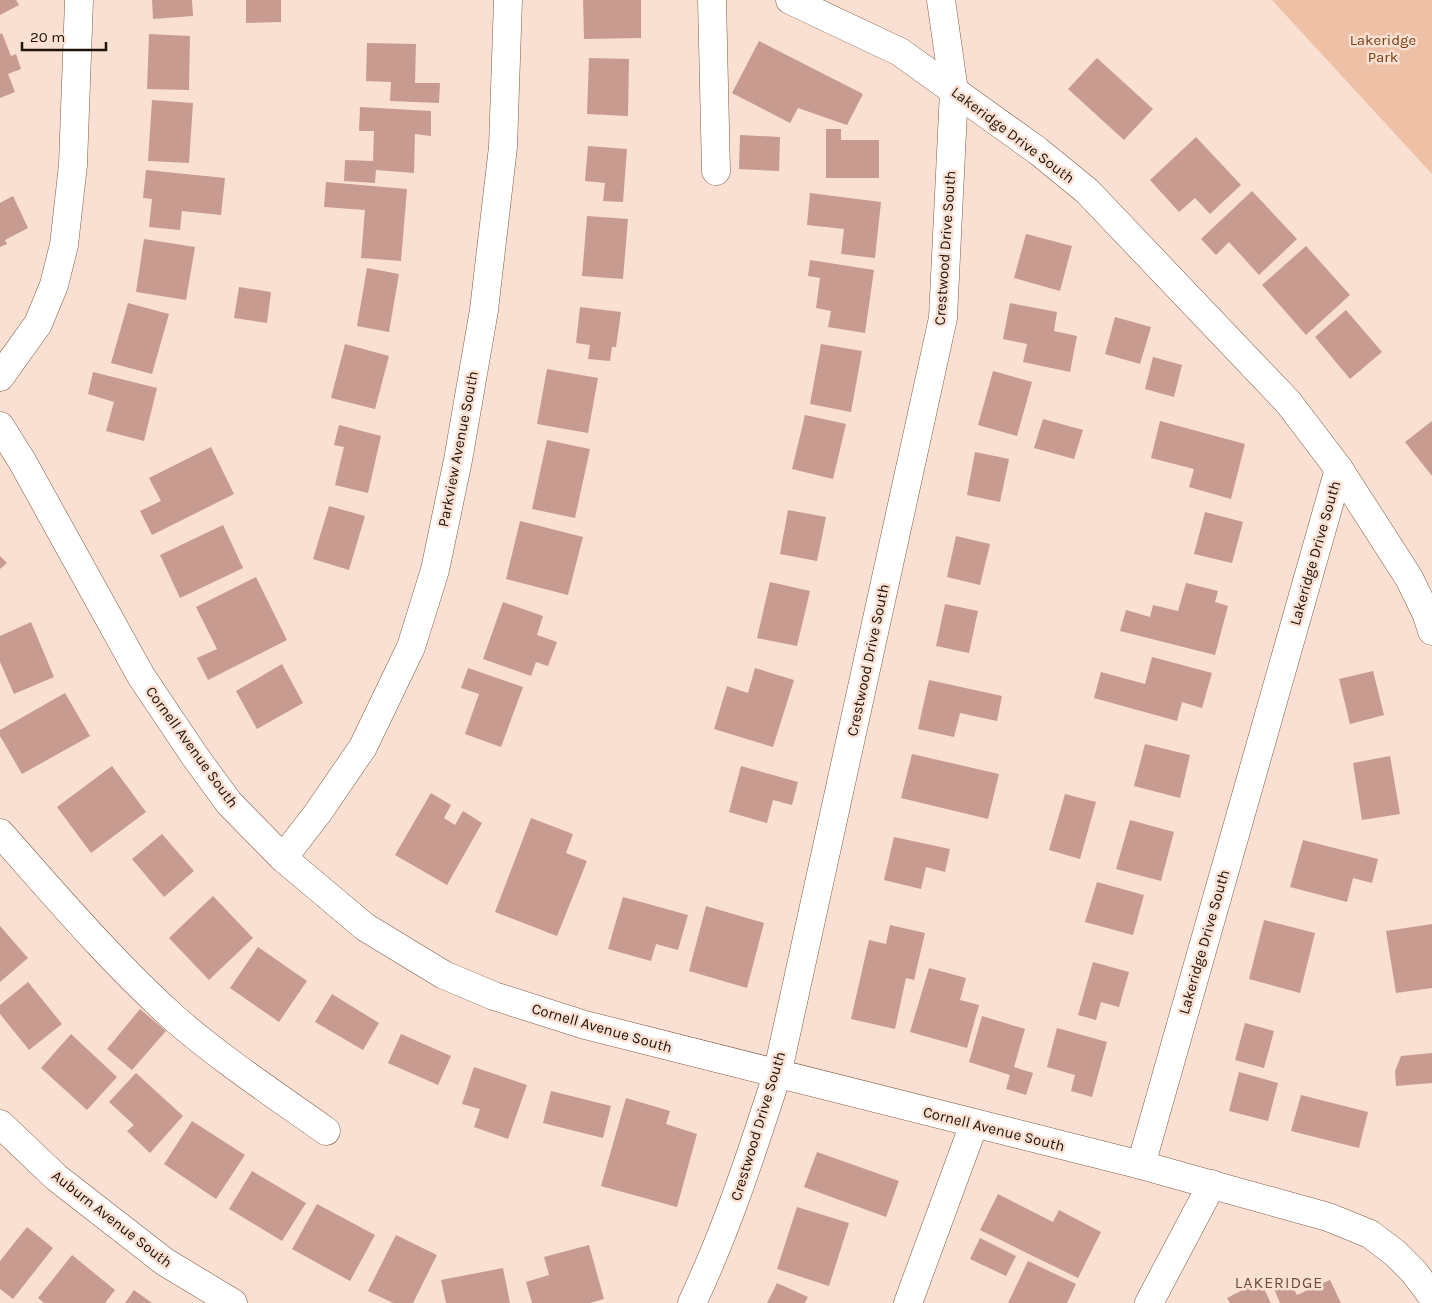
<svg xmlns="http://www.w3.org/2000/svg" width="1432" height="1303" font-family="Karla,sans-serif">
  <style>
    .green { fill: #eec0a5 }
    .building { fill: #c89b91 }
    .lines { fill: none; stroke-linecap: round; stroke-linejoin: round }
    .minor-casing { stroke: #7e5b45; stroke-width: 29 }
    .minor { stroke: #fff; stroke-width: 28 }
    .labels { text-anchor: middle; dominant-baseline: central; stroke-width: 5; stroke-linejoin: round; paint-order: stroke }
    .park-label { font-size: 15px; fill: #763c10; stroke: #f9e0d2 }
    .street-label { font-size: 15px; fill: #1e1108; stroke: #f9e0d2 }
    .neighbourhood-label { font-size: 16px; letter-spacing: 1px; fill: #704e39; stroke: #f9e0d2 }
  </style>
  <rect width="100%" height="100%" fill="#f9e0d2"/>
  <path class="green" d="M1272,0H1432V174Z"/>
  <g class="building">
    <path d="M0,0H16L19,5L0,15Z"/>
    <path d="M152,0H192L193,16L153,19Z"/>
    <path d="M246,0H281V22L246,23Z"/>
    <path d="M583,0H641V38L584,39Z"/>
    <path d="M2,33L11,56L16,54L21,69L8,74L15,92L0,98V34Z"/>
    <path d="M149,34L190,36L189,90L147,89Z"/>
    <path d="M759,41L863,94L847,125L798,108L790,123L732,93Z"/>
    <path d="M367,43L416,44L415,83H440L439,103L390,101L391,82L366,81Z"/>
    <path d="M589,58L629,59L628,116L587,114Z"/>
    <path d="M1097,58L1153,109L1124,140L1068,89Z"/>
    <path d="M152,100L193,103L189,163L148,161Z"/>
    <path d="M360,107L431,111V136L415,134L414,173L376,170L375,183L344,181L345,160L373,161L374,131H359Z"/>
    <path d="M826,129H841V140H879V178H826Z"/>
    <path d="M740,135L780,137L779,171L739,169Z"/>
    <path d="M1196,137L1241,185L1210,214L1195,198L1179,212L1150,180Z"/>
    <path d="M588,146L627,149L623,202L603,201L605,183L585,181Z"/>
    <path d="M146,170L225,178L221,215L182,211L180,230L149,227L152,199L143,198Z"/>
    <path d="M326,182L407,189L401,261L361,258L365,210L324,207Z"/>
    <path d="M1252,191L1297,239L1259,275L1229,242L1216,255L1201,239Z"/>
    <path d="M810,193L881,202L875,258L841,254L844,229L807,225Z"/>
    <path d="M13,196L28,228L5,240L7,244L0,247V203Z"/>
    <path d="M587,216L628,219L623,279L582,276Z"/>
    <path d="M1026,234L1072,246L1060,291L1014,278Z"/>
    <path d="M144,239L195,247L186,300L136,292Z"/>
    <path d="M1306,246L1350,295L1306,335L1262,285Z"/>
    <path d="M810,260L874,270L865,333L828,327L831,311L816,308L820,278L808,276Z"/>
    <path d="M367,268L399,274L389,332L357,326Z"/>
    <path d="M239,287L271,292L267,323L234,318Z"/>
    <path d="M128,303L169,314L152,374L111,363Z"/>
    <path d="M1010,303L1057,312L1054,331L1077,336L1070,372L1023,362L1027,344L1003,339Z"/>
    <path d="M580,307L621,312L616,347H612L610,361L588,359L590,345L576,343Z"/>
    <path d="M1346,310L1382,352L1350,379L1315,337Z"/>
    <path d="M1115,317L1151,327L1140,364L1105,354Z"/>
    <path d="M345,344L389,356L375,409L331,398Z"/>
    <path d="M821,344L862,351L851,412L810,404Z"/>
    <path d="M1153,357L1182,365L1174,397L1145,389Z"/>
    <path d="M547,369L598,378L588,433L537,424Z"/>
    <path d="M993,371L1032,382L1017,436L978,425Z"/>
    <path d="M93,372L157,388L144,441L106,431L114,402L88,394Z"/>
    <path d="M805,415L846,424L833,479L792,469Z"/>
    <path d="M1043,419L1083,430L1074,459L1034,448Z"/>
    <path d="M1160,421L1245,444L1231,499L1189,487L1194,469L1151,458Z"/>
    <path d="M1432,421V476L1405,442Z"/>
    <path d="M339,425L381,436L368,493L335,485L344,447L334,445Z"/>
    <path d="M547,440L590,449L575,518L532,509Z"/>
    <path d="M211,447L234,494L152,535L140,511L161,501L149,478Z"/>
    <path d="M975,452L1009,459L1000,502L967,495Z"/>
    <path d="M329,506L365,516L349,570L313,559Z"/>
    <path d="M788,510L826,517L817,561L780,554Z"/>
    <path d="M1205,512L1243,522L1232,563L1194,554Z"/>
    <path d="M520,521L583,537L568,595L506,579Z"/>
    <path d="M223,525L243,568L180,598L160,555Z"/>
    <path d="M956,536L990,544L980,585L947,577Z"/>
    <path d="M0,556L7,563L0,569Z"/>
    <path d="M256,577L287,640L208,680L197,658L217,649L196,607Z"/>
    <path d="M770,582L810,591L797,646L757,638Z"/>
    <path d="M1186,583L1218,591L1215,602L1228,606L1215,655L1120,631L1126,610L1150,617L1153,605L1178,611Z"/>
    <path d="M503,602L543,616L537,635L557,642L548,666L536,662L531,676L483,659Z"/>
    <path d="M945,604L978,611L969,653L936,646Z"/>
    <path d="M31,622L54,677L14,694L0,662V636Z"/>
    <path d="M1152,657L1212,673L1202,708L1182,702L1177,721L1094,698L1101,672L1145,684Z"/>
    <path d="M282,664L303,703L257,729L236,691Z"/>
    <path d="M468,668L523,687L501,747L465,734L479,694L461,688Z"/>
    <path d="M755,668L794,680L773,747L714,729L727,686L748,693Z"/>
    <path d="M1373,671L1384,715L1350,724L1339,679Z"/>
    <path d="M929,680L1002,696L997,721L960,713L954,737L918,729Z"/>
    <path d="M65,693L90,736L22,774L0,736V730Z"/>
    <path d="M1145,744L1190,755L1180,798L1134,786Z"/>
    <path d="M912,754L999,774L988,819L901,798Z"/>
    <path d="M1390,756L1400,814L1362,820L1353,763Z"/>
    <path d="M112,766L146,812L91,853L57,807Z"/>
    <path d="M741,766L798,782L792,805L773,800L767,823L729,812Z"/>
    <path d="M431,793L451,805L444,818L455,825L463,811L482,823L447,885L395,855Z"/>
    <path d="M1065,794L1096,802L1080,859L1049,850Z"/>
    <path d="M531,818L573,834L566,853L587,861L557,936L495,912Z"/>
    <path d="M1130,820L1174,832L1161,881L1116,869Z"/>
    <path d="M162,834L194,871L164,897L132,859Z"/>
    <path d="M894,837L950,849L945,872L926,867L921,889L884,880Z"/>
    <path d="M1303,840L1378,859L1372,883L1353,878L1347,902L1290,887Z"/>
    <path d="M1097,882L1144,895L1133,935L1085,922Z"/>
    <path d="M213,896L253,938L209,980L169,938Z"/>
    <path d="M623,897L688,915L678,950L656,944L651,961L608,949Z"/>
    <path d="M706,906L764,923L747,988L689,971Z"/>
    <path d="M1264,920L1315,933L1300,993L1249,979Z"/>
    <path d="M1432,924V988L1396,993L1386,931Z"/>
    <path d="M890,925L925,933L914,980L906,978L895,1029L851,1019L869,940L886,944Z"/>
    <path d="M0,926L28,958L0,982Z"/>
    <path d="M258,947L307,981L279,1022L230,988Z"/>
    <path d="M1093,962L1129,972L1119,1007L1101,1002L1096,1020L1078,1015Z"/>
    <path d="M929,968L966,978L960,1000L979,1005L967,1048L910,1032Z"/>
    <path d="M28,982L62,1024L29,1050L0,1014V1005Z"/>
    <path d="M332,994L379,1023L363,1050L315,1022Z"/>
    <path d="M140,1009L166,1031L132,1070L107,1049Z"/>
    <path d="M982,1016L1025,1029L1014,1067L1033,1073L1026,1095L1006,1089L1010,1075L969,1062Z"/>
    <path d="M1245,1023L1274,1031L1264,1068L1235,1060Z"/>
    <path d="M1057,1028L1107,1042L1092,1097L1071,1091L1075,1075L1047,1067Z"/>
    <path d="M71,1034L117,1077L87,1110L41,1068Z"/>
    <path d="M401,1034L451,1056L438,1085L388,1063Z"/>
    <path d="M1432,1053V1083L1396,1086L1395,1071L1401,1056Z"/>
    <path d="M474,1067L527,1085L508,1139L474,1127L480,1109L462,1104Z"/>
    <path d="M1239,1072L1278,1083L1268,1121L1229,1111Z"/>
    <path d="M136,1073L183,1116L150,1153L127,1131L134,1125L109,1102Z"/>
    <path d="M551,1091L611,1106L603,1138L543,1123Z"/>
    <path d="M1301,1095L1368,1112L1359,1148L1291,1131Z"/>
    <path d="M626,1098L670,1111L666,1124L697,1134L677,1207L601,1186Z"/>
    <path d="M192,1121L245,1155L216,1199L164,1164Z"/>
    <path d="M817,1152L899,1181L886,1217L804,1187Z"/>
    <path d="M252,1171L306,1203L282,1241L229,1209Z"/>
    <path d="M998,1194L1053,1222L1059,1210L1101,1232L1078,1278L980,1230Z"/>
    <path d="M317,1204L375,1235L350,1281L292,1249Z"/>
    <path d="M797,1207L849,1223L829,1286L777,1269Z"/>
    <path d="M27,1227L53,1248L13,1299L0,1289V1261Z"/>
    <path d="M396,1235L437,1255L413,1303H393L368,1291Z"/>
    <path d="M980,1238L1016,1256L1006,1276L970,1259Z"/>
    <path d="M589,1245L604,1299L590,1303H532L526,1282L549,1275L544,1257Z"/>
    <path d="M72,1255L115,1290L105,1303H44L38,1298Z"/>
    <path d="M1028,1261L1076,1284L1067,1303H1008Z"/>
    <path d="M503,1268L510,1303H446L441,1280Z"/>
    <path d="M1288,1277L1297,1295L1330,1280L1341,1303H1280L1272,1284Z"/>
    <path d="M1260,1281L1271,1303H1230L1227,1298Z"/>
    <path d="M777,1283L808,1297L805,1303H767Z"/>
    <path d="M134,1290L152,1303H125Z"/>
  </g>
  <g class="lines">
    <g class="minor-casing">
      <g id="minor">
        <path d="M712,0L716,171"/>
        <path d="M790,0L900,52L1038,151L1087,191L1288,402L1339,469L1409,578L1427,615L1432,631"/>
        <path d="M0,377L38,324L54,285L64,245L73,165L79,0"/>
        <path d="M0,426L22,461L141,676L194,755L229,803L283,858L365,927L444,975L494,996L585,1025L1141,1165L1328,1217L1370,1234L1395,1253L1414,1272L1432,1296"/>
        <path d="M0,833C56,896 111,961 174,1018C221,1059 274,1094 326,1131"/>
        <path d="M283,858L317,814L363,747L411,647L435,570L458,460L484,310L503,147L508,0"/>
        <path d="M0,1124L57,1178L165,1262L233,1303"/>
        <path d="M1141,1165L1339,469"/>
        <path d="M692,1303C727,1229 752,1152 777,1075L943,318L954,91L941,0"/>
        <path d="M908,1303L974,1124"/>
        <path d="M1149,1303L1212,1184"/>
      </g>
    </g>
    <use href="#minor" class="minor"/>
  </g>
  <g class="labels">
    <g class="park-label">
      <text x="1383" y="40">Lakeridge<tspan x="1383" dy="17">Park</tspan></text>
    </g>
    <g class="street-label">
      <text transform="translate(1013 135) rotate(37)">Lakeridge Drive South</text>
      <text transform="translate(945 248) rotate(-86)">Crestwood Drive South</text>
      <text transform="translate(458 449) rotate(-79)">Parkview Avenue South</text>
      <text transform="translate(1315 553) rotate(-74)">Lakeridge Drive South</text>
      <text transform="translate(868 660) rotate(-78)">Crestwood Drive South</text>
      <text transform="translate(192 747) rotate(54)">Cornell Avenue South</text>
      <text transform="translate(1204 942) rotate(-74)">Lakeridge Drive South</text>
      <text transform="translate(602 1028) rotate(16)">Cornell Avenue South</text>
      <text transform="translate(758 1126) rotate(-73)">Crestwood Drive South</text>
      <text transform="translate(994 1129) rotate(14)">Cornell Avenue South</text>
      <text transform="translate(112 1219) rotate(38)">Auburn Avenue South</text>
    </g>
    <g class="neighbourhood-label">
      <text x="1279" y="1282">LAKERIDGE</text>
    </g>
  </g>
  <path d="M22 42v8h84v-8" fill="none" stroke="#1e1108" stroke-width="2.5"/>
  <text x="30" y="42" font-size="15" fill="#1e1108" stroke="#f9e0d2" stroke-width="4" paint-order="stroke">20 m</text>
</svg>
